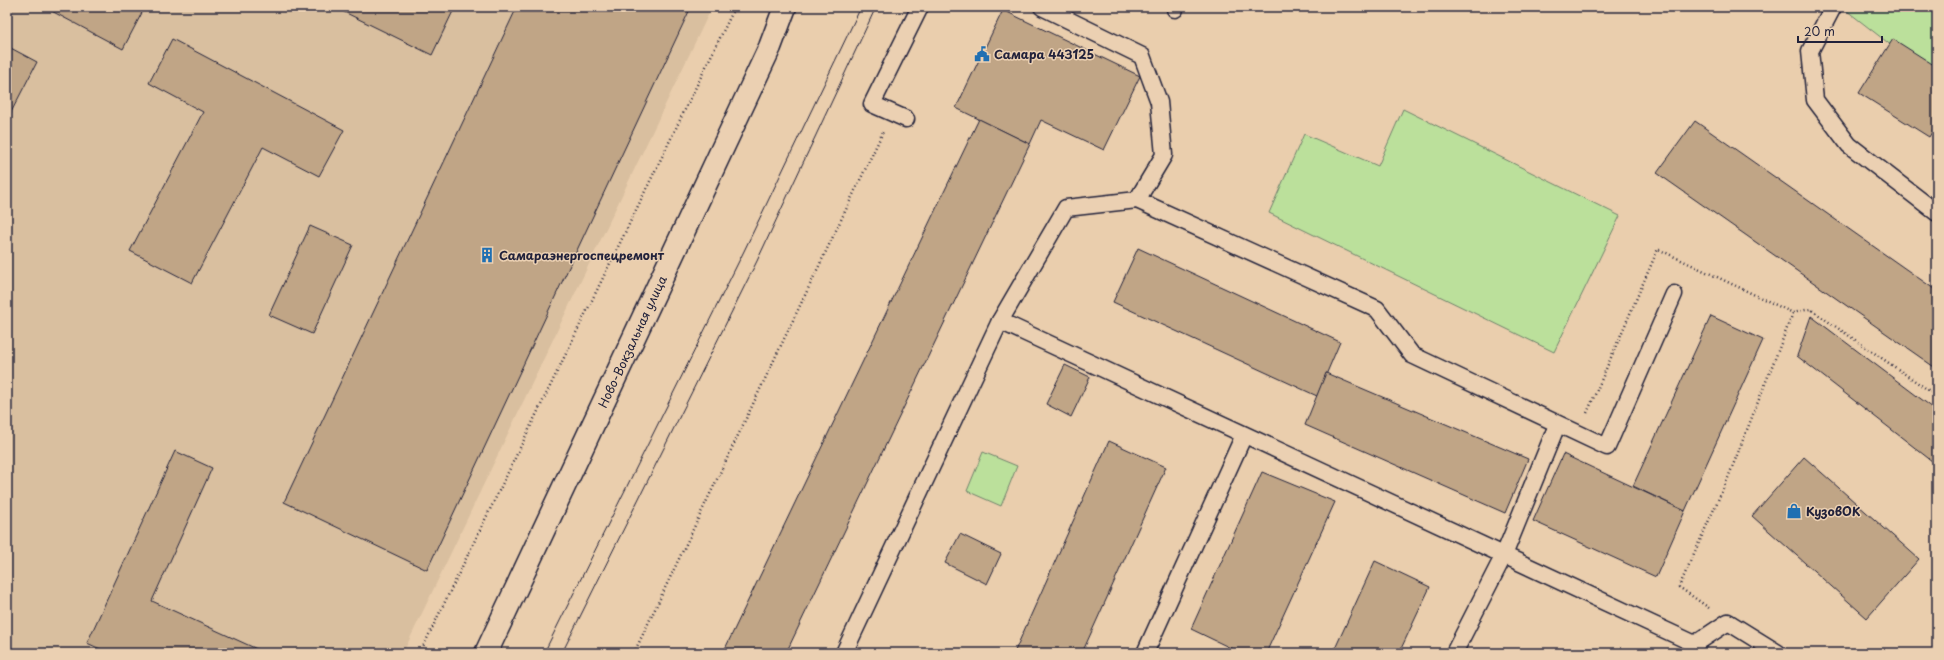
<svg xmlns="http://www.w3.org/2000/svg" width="1944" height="660" font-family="'Playpen Sans',sans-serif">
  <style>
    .built { fill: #d9bf9f }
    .green { fill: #bbe09b; stroke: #6e816b }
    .building { fill: #c0a586; stroke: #22223b }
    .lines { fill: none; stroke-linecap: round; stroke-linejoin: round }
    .service-casing { stroke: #22223b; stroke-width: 19 }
    .minor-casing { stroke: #22223b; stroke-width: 25 }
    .path { stroke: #22223b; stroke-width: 2.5; stroke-dasharray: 1 3; stroke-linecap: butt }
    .service { stroke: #ebd0b2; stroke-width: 16 }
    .minor { stroke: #ebd0b2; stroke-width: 22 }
    .tram { stroke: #22223b; stroke-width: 1 }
    .labels { text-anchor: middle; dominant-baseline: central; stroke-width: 3; stroke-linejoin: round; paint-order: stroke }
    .poi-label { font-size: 12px; font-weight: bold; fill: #22223b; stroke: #ebd0b2; text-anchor: start }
    .street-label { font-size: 12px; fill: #22223b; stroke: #ebd0b2 }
  </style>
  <rect width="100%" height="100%" fill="#eacead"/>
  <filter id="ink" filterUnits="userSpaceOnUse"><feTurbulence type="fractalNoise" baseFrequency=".025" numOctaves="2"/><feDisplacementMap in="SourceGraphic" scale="8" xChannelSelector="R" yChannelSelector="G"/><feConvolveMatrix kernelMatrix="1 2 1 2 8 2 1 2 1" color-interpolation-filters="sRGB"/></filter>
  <g filter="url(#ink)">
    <path class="built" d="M7,7H712L403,653H7Z"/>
    <g class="green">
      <path d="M1842,7H1937V81Z"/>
      <path d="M1403,109L1620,216L1554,352L1269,213L1304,134L1378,166Z"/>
      <path d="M983,452L1017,466L1001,506L967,491Z"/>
    </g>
    <g class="building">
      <path d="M44,7H145L123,49Z"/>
      <path d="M334,7H455L432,55Z"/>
      <path d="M517,7H691L427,570L284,502Z"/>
      <path d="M1003,10L1140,76L1104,150L1041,120L1030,144L956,108Z"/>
      <path d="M172,39L344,130L319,176L263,147L192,283L130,251L203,112L149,83Z"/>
      <path d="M1893,39L1937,67V124L1929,137L1859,93Z"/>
      <path d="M7,46L37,62L7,120Z"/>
      <path d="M979,119L1030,144L786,653H723Z"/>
      <path d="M1695,121L1937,291V369L1657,173Z"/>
      <path d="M310,226L353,245L312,334L269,315Z"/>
      <path d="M1138,248L1340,342L1317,396L1113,302Z"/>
      <path d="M1711,316L1763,340L1685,511L1633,486Z"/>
      <path d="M1811,316L1937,411V465L1797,356Z"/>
      <path d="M1065,365L1090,377L1071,417L1046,404Z"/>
      <path d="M1326,373L1528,459L1505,513L1305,425Z"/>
      <path d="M1109,441L1166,467L1082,653H1014Z"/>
      <path d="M175,451L212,468L152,601L259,650L258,653H109L87,643Z"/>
      <path d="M1563,454L1685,511L1656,577L1533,521Z"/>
      <path d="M1804,457L1919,559L1867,618L1752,516Z"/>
      <path d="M1262,472L1335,502L1266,653H1241L1191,629Z"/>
      <path d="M960,534L1001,554L987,584L945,563Z"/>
      <path d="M1375,561L1430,587L1399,653H1333Z"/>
    </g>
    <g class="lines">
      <g class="service-casing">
        <g id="service">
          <path d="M1042,7L1142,56L1159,102L1164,155L1137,200"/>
          <path d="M1833,7L1810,51L1815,100L1849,145L1937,213"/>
          <path d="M1175,9V7"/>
          <path d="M906,119L872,104L920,7"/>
          <path d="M1000,321L1066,208L1137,200L1377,309L1412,355L1607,447L1674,294"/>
          <path d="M844,653L1000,321L1695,644L1728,622L1778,653"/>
          <path d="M1145,653L1244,435"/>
          <path d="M1454,653L1504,555L1557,425"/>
        </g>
      </g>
      <g class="minor-casing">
        <g id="minor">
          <path id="s1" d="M486,653L770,47L785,7"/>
        </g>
      </g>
      <g class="path">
        <path d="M1587,413L1658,249L1793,313L1810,309L1937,396"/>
        <path d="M1709,608L1679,587L1728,478L1793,313"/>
        <path d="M420,653L735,7"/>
        <path d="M634,653L883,132"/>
      </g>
      <use href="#service" class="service"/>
      <use href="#minor" class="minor"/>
      <g class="tram">
        <path d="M544,653L744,251L861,7"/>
        <path d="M562,653L757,261L876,7"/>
      </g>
    </g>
  </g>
  <defs>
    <g id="civic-bare" transform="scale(1.2)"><path d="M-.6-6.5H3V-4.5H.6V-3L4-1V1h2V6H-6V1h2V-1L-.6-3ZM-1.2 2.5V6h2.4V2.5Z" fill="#1f6fb2" stroke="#ebd0b2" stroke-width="2.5" paint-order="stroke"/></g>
    <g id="building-bare" transform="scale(1.2)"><path d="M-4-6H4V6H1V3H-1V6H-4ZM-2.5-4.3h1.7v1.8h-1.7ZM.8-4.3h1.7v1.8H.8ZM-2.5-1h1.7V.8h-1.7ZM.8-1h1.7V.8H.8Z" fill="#1f6fb2" stroke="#ebd0b2" stroke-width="2.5" paint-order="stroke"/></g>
    <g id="shop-bare" transform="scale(1.2)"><path d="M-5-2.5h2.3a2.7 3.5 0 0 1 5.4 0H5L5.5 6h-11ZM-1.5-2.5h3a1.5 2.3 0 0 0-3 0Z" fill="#1f6fb2" stroke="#ebd0b2" stroke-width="2.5" paint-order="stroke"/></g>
  </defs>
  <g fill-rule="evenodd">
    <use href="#civic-bare" x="982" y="54"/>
    <use href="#building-bare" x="487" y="255"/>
    <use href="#shop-bare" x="1794" y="511"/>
  </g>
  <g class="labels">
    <g class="poi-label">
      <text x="994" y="54">Самара 443125</text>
      <text x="499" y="255">Самараэнергоспецремонт</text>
      <text x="1806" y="511">КузовОК</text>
    </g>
    <g class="street-label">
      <text stroke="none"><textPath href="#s1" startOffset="344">Ново-Вокзальная улица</textPath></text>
    </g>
  </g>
  <rect width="1944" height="660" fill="none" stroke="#ebd0b2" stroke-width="24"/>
  <rect x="12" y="12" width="1920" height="636" fill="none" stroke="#22223b" stroke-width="1.5" filter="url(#ink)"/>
  <path d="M1798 36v6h84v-6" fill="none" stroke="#22223b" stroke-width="2"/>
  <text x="1804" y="36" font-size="12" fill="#22223b" stroke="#ebd0b2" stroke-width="3" paint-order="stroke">20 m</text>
</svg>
